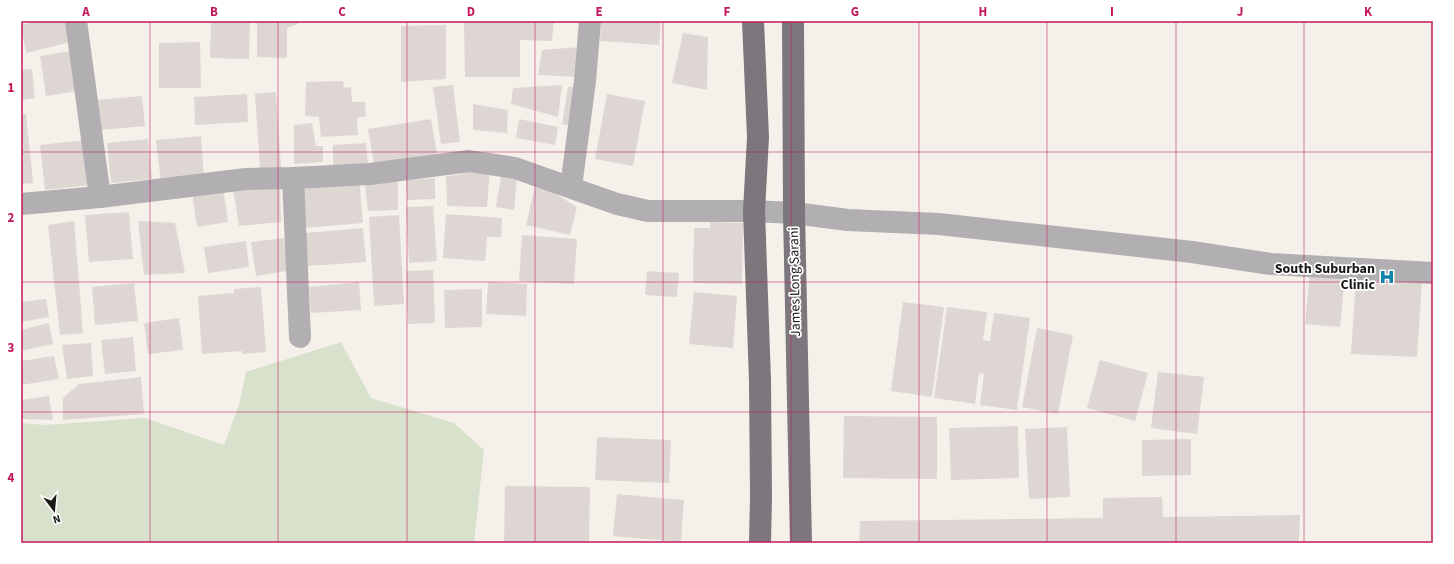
<svg xmlns="http://www.w3.org/2000/svg" width="1454" height="564" font-family="'Source Sans 3',sans-serif">
  <style>
    .green { fill: #d7e1cc }
    .building { fill: #ded6d3 }
    .lines { fill: none; stroke-linecap: round; stroke-linejoin: round }
    .minor { stroke: #b1afb1; stroke-width: 22 }
    .major { stroke: #7b777c; stroke-width: 22 }
    .grid { fill: none; stroke: #c2185b; stroke-width: 1; stroke-opacity: 0.55 }
    .labels { text-anchor: middle; dominant-baseline: central; stroke-width: 3.5; stroke-linejoin: round; paint-order: stroke }
    .poi-label { font-size: 14px; font-weight: bold; fill: #1a1917; stroke: #fff; text-anchor: end }
    .street-label { font-size: 14px; fill: #1a1917; stroke: #fff }
    .neatline { fill: none; stroke: #c2185b; stroke-width: 1.5 }
    .grid-label { font-size: 13px; text-anchor: middle; font-weight: bold; fill: #c2185b }
  </style>
  <rect width="100%" height="100%" fill="#f5f1ea"/>
  <path class="green" d="M341,342L371,398L454,423L484,450L474,543H21V423L44,425L145,418L224,445L239,405L246,372Z"/>
  <g class="building">
    <path d="M39,21H67L71,42L26,53L21,25Z"/>
    <path d="M211,21H250L249,59L210,58Z"/>
    <path d="M257,21H298V24L287,28V58L257,57Z"/>
    <path d="M464,21H554L552,41L520,40V77H465Z"/>
    <path d="M601,21H661L659,45L600,41Z"/>
    <path d="M446,25V79L401,82V26Z"/>
    <path d="M683,33L708,37L707,90L672,83Z"/>
    <path d="M200,42L201,88H159V43Z"/>
    <path d="M580,47L578,77L538,75L542,50Z"/>
    <path d="M71,51L77,91L46,96L40,56Z"/>
    <path d="M32,69L35,98L21,100V70Z"/>
    <path d="M343,81L344,88L351,87L352,102H365L366,116L357,118L358,135L321,137L319,117L305,116L306,82Z"/>
    <path d="M453,85L460,142L441,144L433,87Z"/>
    <path d="M562,85L558,117L511,104L513,88Z"/>
    <path d="M568,87H577L573,126L562,124Z"/>
    <path d="M276,92L281,168L260,169L255,94Z"/>
    <path d="M247,94L248,122L195,125L194,97Z"/>
    <path d="M607,94L645,101L633,166L595,159Z"/>
    <path d="M142,96L145,126L101,130L98,100Z"/>
    <path d="M473,104L508,110L507,133L473,130Z"/>
    <path d="M21,114H26L33,183L21,184Z"/>
    <path d="M431,119L437,154L374,164L368,129Z"/>
    <path d="M519,119L558,127L555,145L516,138Z"/>
    <path d="M312,123L316,146H323V162L294,164V125Z"/>
    <path d="M201,136L204,178L161,182L156,140Z"/>
    <path d="M148,139L152,179L111,183L107,143Z"/>
    <path d="M86,140L91,185L45,190L40,145Z"/>
    <path d="M366,143L368,164L333,166V145Z"/>
    <path d="M473,169H490L487,207L447,206L446,176L457,175Z"/>
    <path d="M501,176L517,178L514,210L496,207Z"/>
    <path d="M359,177L363,223L305,228L300,182Z"/>
    <path d="M398,177V210L368,211L364,179Z"/>
    <path d="M435,178V199L407,200L406,180Z"/>
    <path d="M536,182L577,207L570,235L526,225Z"/>
    <path d="M280,186L281,222L239,226L233,188Z"/>
    <path d="M223,187L228,222L197,227L192,192Z"/>
    <path d="M433,206L437,261L409,263L406,207Z"/>
    <path d="M129,212L133,259L89,262L85,215Z"/>
    <path d="M446,214L502,218L501,237H487L485,261L443,258Z"/>
    <path d="M399,215L404,304L374,306L369,217Z"/>
    <path d="M74,221L83,333L60,335L48,225Z"/>
    <path d="M138,221L175,223L185,273L144,275Z"/>
    <path d="M710,222L743,223L742,284L693,283L694,228H710Z"/>
    <path d="M363,228L366,262L308,266L305,233Z"/>
    <path d="M522,235L577,239L574,284L519,281Z"/>
    <path d="M284,238L287,271L256,276L251,242Z"/>
    <path d="M246,241L249,267L208,273L204,247Z"/>
    <path d="M433,270L435,323L408,324L406,271Z"/>
    <path d="M647,271L679,273L677,297L645,295Z"/>
    <path d="M1310,271L1345,275L1340,327L1305,324Z"/>
    <path d="M1356,277L1422,281L1417,357L1351,354Z"/>
    <path d="M359,282L361,310L311,313L309,287Z"/>
    <path d="M488,282L527,284L526,316L486,314Z"/>
    <path d="M134,283L138,321L95,325L92,287Z"/>
    <path d="M261,287L266,352L242,354V351L202,354L198,296L234,293V289Z"/>
    <path d="M482,289V327L445,328L444,290Z"/>
    <path d="M694,292L737,296L733,348L689,344Z"/>
    <path d="M46,299L49,317L21,322V302Z"/>
    <path d="M903,302L944,307L932,397L891,391Z"/>
    <path d="M947,307L987,312L983,340L990,341L994,313L1030,318L1017,410L980,405L984,374L979,373L975,404L934,398Z"/>
    <path d="M179,318L183,350L148,354L144,323Z"/>
    <path d="M49,323L53,344L21,351V330Z"/>
    <path d="M1037,328L1073,335L1058,414L1022,407Z"/>
    <path d="M133,337L136,371L105,374L101,340Z"/>
    <path d="M91,343L93,376L67,379L62,345Z"/>
    <path d="M54,356L59,379L21,385V361Z"/>
    <path d="M1100,360L1148,373L1135,421L1087,408Z"/>
    <path d="M1158,372L1204,377L1197,434L1151,428Z"/>
    <path d="M141,377L144,414L63,420V398L79,384Z"/>
    <path d="M49,396L53,420L21,419V400Z"/>
    <path d="M844,416L937,417V479L843,478Z"/>
    <path d="M1018,426L1019,478L951,480L949,428Z"/>
    <path d="M1067,427L1070,497L1029,499L1025,429Z"/>
    <path d="M597,437L671,440L669,483L595,480Z"/>
    <path d="M1191,439V475L1142,476V440Z"/>
    <path d="M505,486L590,487L589,543H504Z"/>
    <path d="M617,494L684,500L681,542L613,536Z"/>
    <path d="M1162,497L1163,517L1300,515L1299,543H859L860,521L1103,518V498Z"/>
  </g>
  <g class="lines">
    <g class="minor">
      <path d="M76,21L100,197"/>
      <path d="M293,178L300,337"/>
      <path d="M571,187L585,81L590,21"/>
      <path d="M21,204L100,197L246,179L293,178L370,174L469,161L515,168L617,204L648,211H754L794,213L848,220L939,224L1192,252L1271,264L1433,273"/>
    </g>
    <g class="major">
      <path d="M753,21L758,137L754,211L760,381L761,497L760,543"/>
      <path d="M793,21L794,213L801,543"/>
    </g>
  </g>
  <path class="grid" d="M150,21V543M278,21V543M407,21V543M535,21V543M663,21V543M791,21V543M919,21V543M1047,21V543M1176,21V543M1304,21V543M21,152H1433M21,282H1433M21,412H1433"/>
  <defs>
    <g id="hospital-bare" transform="scale(1.2)"><path d="M-5-5h3v3.5h4V-5h3V5h-3V1.5h-4V5h-3Z" fill="#1183aa" stroke="#fff" stroke-width="2.5" paint-order="stroke"/></g>
  </defs>
  <g fill-rule="evenodd">
    <use href="#hospital-bare" x="1387" y="277"/>
  </g>
  <g class="labels">
    <g class="poi-label">
      <text x="1375" y="269">South Suburban<tspan x="1375" dy="16">Clinic</tspan></text>
    </g>
    <g class="street-label">
      <text transform="translate(795 282) rotate(-91)">James Long Sarani</text>
    </g>
  </g>
  <rect width="1454" height="564" fill="none" stroke="#ffffff" stroke-width="44"/>
  <g transform="translate(54 510) rotate(164)" stroke="#ffffff" stroke-width="3" paint-order="stroke">
  <path d="M0-3L7 15L0 10L-7 15Z" fill="#1a1917"/>
  <text y="-6" font-size="11" font-weight="bold" text-anchor="middle" fill="#1a1917">N</text>
  </g>
  <rect x="22" y="22" width="1410" height="520" class="neatline"/>
  <g class="grid-label">
    <text x="86" y="16">A</text>
    <text x="214" y="16">B</text>
    <text x="342" y="16">C</text>
    <text x="471" y="16">D</text>
    <text x="599" y="16">E</text>
    <text x="727" y="16">F</text>
    <text x="855" y="16">G</text>
    <text x="983" y="16">H</text>
    <text x="1112" y="16">I</text>
    <text x="1240" y="16">J</text>
    <text x="1368" y="16">K</text>
    <text x="11" y="92">1</text>
    <text x="11" y="222">2</text>
    <text x="11" y="352">3</text>
    <text x="11" y="482">4</text>
  </g>
</svg>
